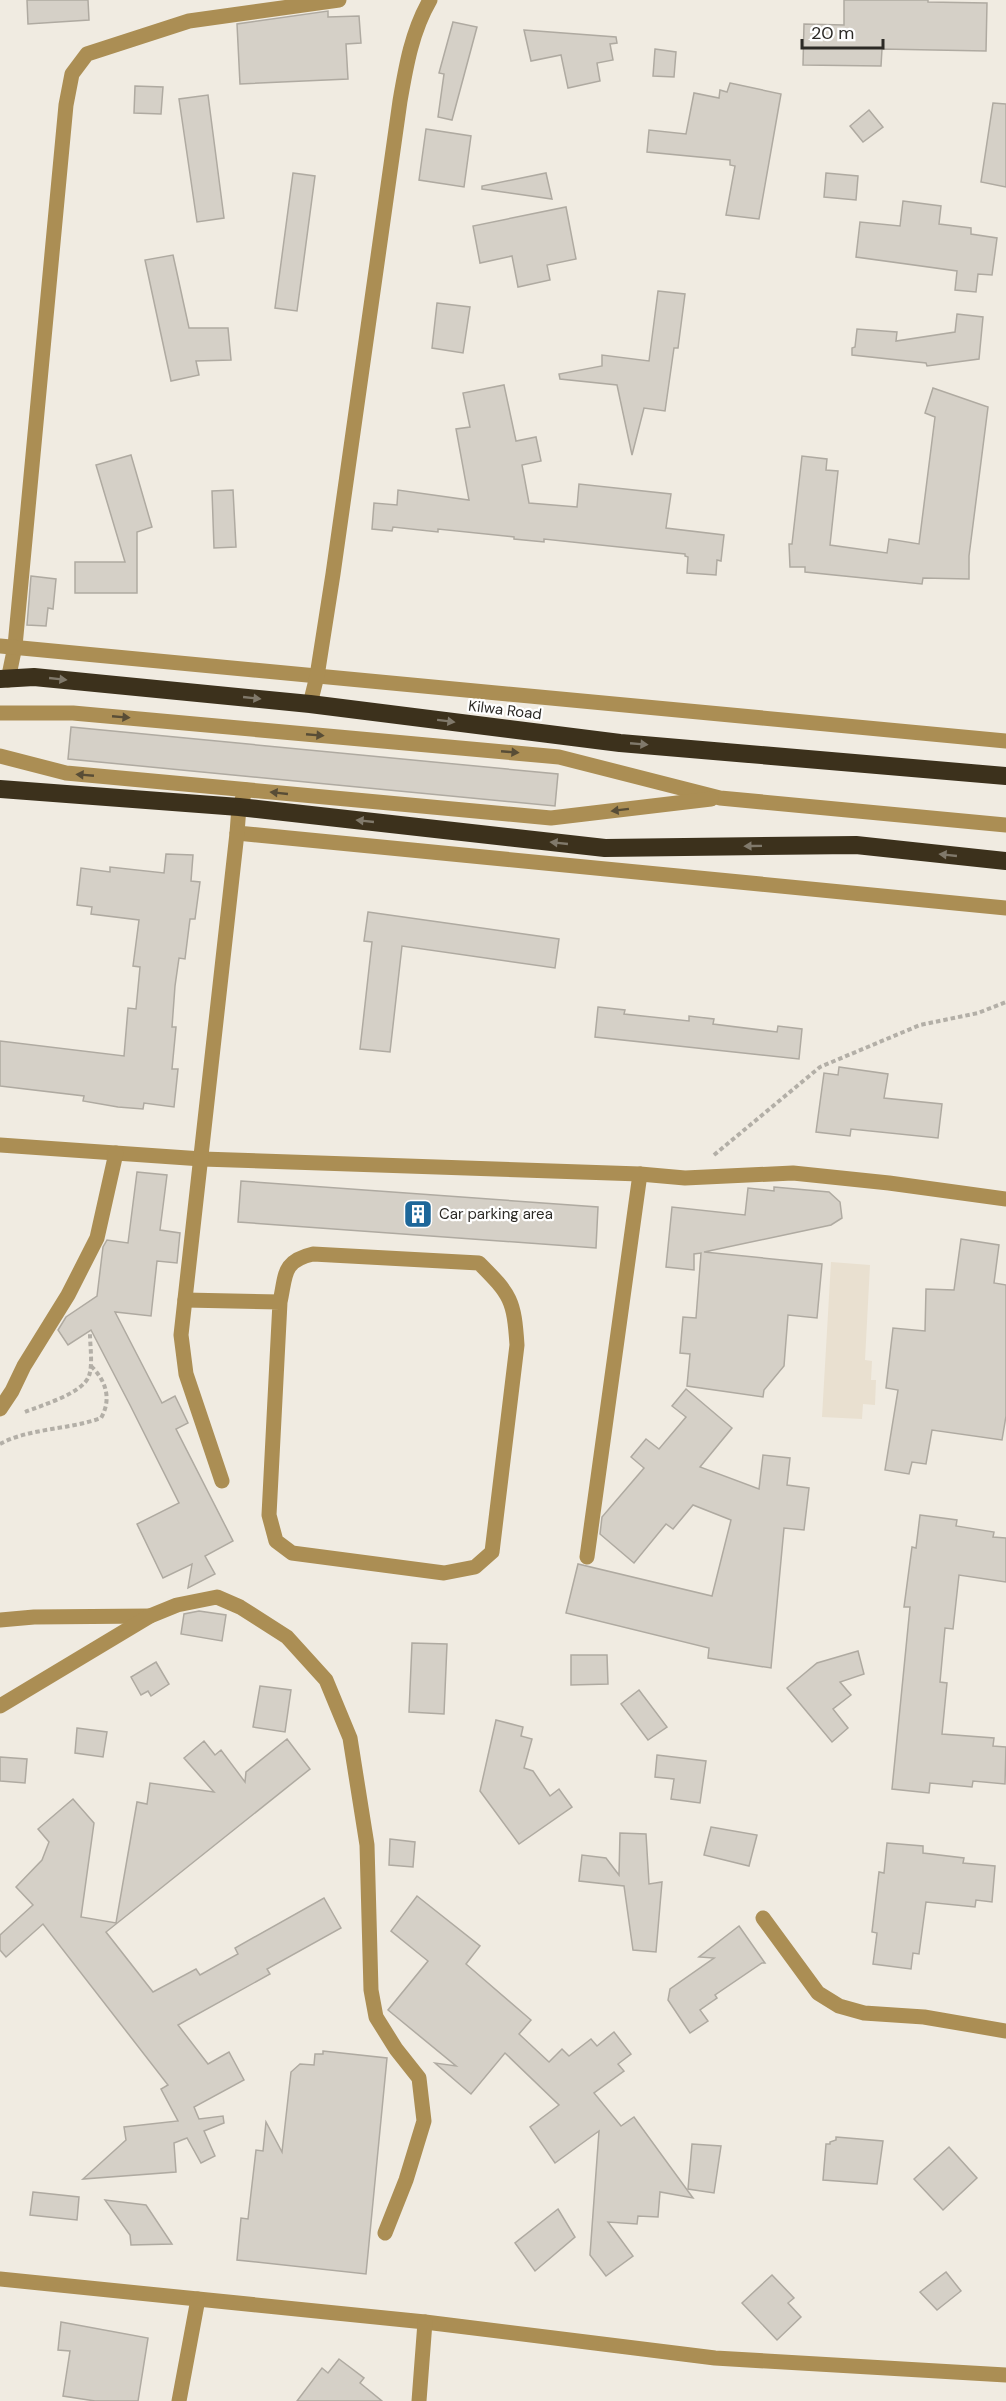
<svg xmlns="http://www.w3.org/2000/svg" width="1006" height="2401" font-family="'DM Sans',sans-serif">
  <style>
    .built { fill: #e9e0d0 }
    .building { fill: #d5d0c7; stroke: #afaaa1; stroke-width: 1.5 }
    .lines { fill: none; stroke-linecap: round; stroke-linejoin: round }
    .path { stroke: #b3afa7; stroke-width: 4; stroke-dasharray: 4.5 3; stroke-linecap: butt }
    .lane { stroke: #ab8e54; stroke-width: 15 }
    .street { stroke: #ab8e54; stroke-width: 15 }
    .highway { stroke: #3c311c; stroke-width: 18 }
    .oneway { fill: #80796b }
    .oneway2 { fill: #584d36 }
    .labels { text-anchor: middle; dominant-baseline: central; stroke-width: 4.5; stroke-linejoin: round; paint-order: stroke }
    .street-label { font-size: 15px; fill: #2c2a26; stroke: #fff }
    .poi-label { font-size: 15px; fill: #2c2a26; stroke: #fff; text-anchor: start }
  </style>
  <rect width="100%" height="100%" fill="#f0ebe1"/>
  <path class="built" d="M831,1262L870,1265L865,1360L872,1361L871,1380H876L875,1405L863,1404L862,1419L822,1417Z"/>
  <g class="building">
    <path d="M27,0H88L89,20L28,24Z"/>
    <path d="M844,0H928V2L987,3L986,51L882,49L881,66L803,65L804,24L844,25Z"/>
    <path d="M328,11V17L359,16L361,43L346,44L348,79L240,84L237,24Z"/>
    <path d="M453,22L477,27L452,120L438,117L444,74L439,73Z"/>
    <path d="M524,30L616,37L617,43L610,44L613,60L597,63L600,81L568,88L561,55L531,61Z"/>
    <path d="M655,49L676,52L674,77L653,76Z"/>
    <path d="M730,83L781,94L759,219L726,215L735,166L730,165V160L647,152L649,130L686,134L694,93L719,98L720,90L727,92Z"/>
    <path d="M135,86L163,87L161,114L134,113Z"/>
    <path d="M208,95L224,218L197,222L179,99Z"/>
    <path d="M993,103L1006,104V187L981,182Z"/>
    <path d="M869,110L883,127L863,142L850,126Z"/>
    <path d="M426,129L471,136L464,187L419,180Z"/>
    <path d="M293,173L315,176L297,311L275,308Z"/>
    <path d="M546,173L552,199L482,189V186Z"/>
    <path d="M826,173L858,176L856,200L824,197Z"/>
    <path d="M903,201L941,206L939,224L971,228V234L997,238L992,275L978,274L976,292L955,290L957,271L856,257L860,222L900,226Z"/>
    <path d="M566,207L576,259L547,265L550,280L518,287L512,256L480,263L473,226Z"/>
    <path d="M173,255L189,328H228L231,360L196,361L199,375L171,381L145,260Z"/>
    <path d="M658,291L685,294L678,348H674L665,411L644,408L632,455L617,385L560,379L559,374L602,366V355L649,361Z"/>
    <path d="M437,303L470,307L463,353L432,348Z"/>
    <path d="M957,314L983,317L979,359L927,366L926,363L852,355V348L855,347L857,329L897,332L896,341L955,332Z"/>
    <path d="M504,385L516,441L536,437L541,461L522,465L529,503L577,507L579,484L671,494L666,528L724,535L721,561L717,560L716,575L687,573L688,557L685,556V554L544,539V542L514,539V537L438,529V532L393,527L392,531L372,529L374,503L397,505L398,490L469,500L456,429L470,427L463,393Z"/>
    <path d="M933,388L988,407L969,556V579L923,578L922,584L805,572V567H790L789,544H792L802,456L827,459L826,470L838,471L830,545L887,553L889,539L919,544L935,417L925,413Z"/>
    <path d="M131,455L152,527L137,532V593H75V562H125L96,465Z"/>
    <path d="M233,490L236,547L214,548L212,491Z"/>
    <path d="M31,576L56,579L53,609L48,608L46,626L27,625Z"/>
    <path d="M71,727L558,774L555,806L68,759Z"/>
    <path d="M166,854L193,855L191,881L200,882L195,919H190L185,959L179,958L175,986L172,1027H176L172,1069H178L174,1107L144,1103L143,1109L118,1107L83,1101L84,1096L0,1086V1041L124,1056L128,1008L136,1009L140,967L133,966L139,920L91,914L92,907L77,905L81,868L110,872V867L164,873Z"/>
    <path d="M368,912L559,939L555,968L402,946L390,1052L360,1049L372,942L364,941Z"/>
    <path d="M598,1007L625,1010L624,1014L689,1021V1016L714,1019L713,1024L777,1032L778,1026L802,1029L799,1059L595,1037Z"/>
    <path d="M839,1067L888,1074L884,1098L942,1104L938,1138L851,1129L850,1136L816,1132L824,1073L838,1075Z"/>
    <path d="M137,1172L167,1175L160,1230L180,1233L177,1263L157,1261L151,1316L115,1312L162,1403L175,1396L188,1423L176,1429L233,1541L205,1556L215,1574L188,1588L192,1564L163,1578L137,1524L179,1503L130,1405L91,1330L68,1345L58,1330L66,1317L97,1296L103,1247L107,1240L128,1243Z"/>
    <path d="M241,1181L598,1207L596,1248L238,1222Z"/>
    <path d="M774,1187L829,1192L840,1202L842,1218L831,1225L704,1252L822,1264L817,1318L788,1315L784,1366L764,1390L763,1397L687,1386L690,1354L680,1353L683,1317L696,1318L701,1253L694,1254V1270L666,1267L672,1207L745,1215L748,1188L774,1191Z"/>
    <path d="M961,1239L999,1245L994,1283L1006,1285V1416L1002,1440L932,1430L926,1464L912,1462L909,1474L885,1470L898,1390L886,1388L893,1328L925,1331L926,1289L954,1290Z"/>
    <path d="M686,1389L732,1428L700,1467L759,1489L763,1455L790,1458L787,1485L809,1488L804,1530L784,1528L771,1668L708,1658L709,1648L566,1613L578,1564L712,1596L731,1520L693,1505L673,1529L666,1524L634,1563L600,1534L602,1517L644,1468L631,1457L646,1439L659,1449L686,1417L672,1406Z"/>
    <path d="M920,1515L957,1520L956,1526L994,1532L993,1537L1006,1538V1582L959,1575L953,1629L945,1628L940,1682L947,1683L942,1734L994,1738L993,1746L1006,1747L1005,1784L973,1781L972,1787L930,1783L929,1793L892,1789L910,1607H904L912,1547L916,1548Z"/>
    <path d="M199,1611L226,1615L222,1641L181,1634L184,1614Z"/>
    <path d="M412,1643L447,1644L444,1714L409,1712Z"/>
    <path d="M858,1651L864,1674L840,1682L851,1695L833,1709L848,1728L832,1742L787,1688L817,1663Z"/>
    <path d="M571,1655H607L608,1684L571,1685Z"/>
    <path d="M156,1662L169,1684L151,1696L148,1691L141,1695L131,1677Z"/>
    <path d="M260,1686L291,1690L285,1732L253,1727Z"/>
    <path d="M639,1690L667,1727L648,1740L621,1704Z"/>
    <path d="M496,1720L523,1727L521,1736L532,1739L524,1768L533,1771L550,1796L559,1789L572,1807L519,1844L480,1791Z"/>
    <path d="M77,1728L107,1732L103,1757L75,1753Z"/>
    <path d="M287,1739L310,1769L106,1932L153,1992L196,1969L200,1975L238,1954L235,1948L324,1898L341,1928L267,1969L270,1974L178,2025L208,2064L229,2052L244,2080L194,2107L199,2119L223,2116L224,2123L204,2131L215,2156L201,2163L187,2138L174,2143L176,2172L83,2179L126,2140L124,2127L178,2121L161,2089L168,2085L43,1924L6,1957L0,1950V1935L33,1905L16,1887L42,1860L49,1842L38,1829L73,1799L94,1823L81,1917L116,1923L137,1802L147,1804L150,1783L214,1792L184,1758L204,1741L215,1755L221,1750L245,1782L246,1772Z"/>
    <path d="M657,1755L706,1761L700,1803L671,1799L674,1779L655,1777Z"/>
    <path d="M0,1757L27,1759L25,1783L0,1781Z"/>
    <path d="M711,1827L757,1835L749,1866L704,1855Z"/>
    <path d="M620,1833L646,1834L649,1884L662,1882L656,1952L633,1950L624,1886L579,1881L582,1855L606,1858L619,1875Z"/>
    <path d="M390,1839L415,1842L413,1867L389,1865Z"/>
    <path d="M887,1843L923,1846V1853L964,1858L963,1863L995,1866L992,1902L976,1900L975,1907L926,1902L919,1954L913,1953L911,1969L873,1964L877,1933L872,1932L879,1872L884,1873Z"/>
    <path d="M417,1896L480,1946L466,1964L531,2020L519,2034L549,2062L562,2049L569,2056L591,2039L597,2046L614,2032L631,2054L618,2064L624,2071L594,2093L621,2126L634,2117L693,2198L660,2192L658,2217L638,2216L637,2224L608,2222L633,2256L606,2276L590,2255L599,2131L555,2163L530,2127L559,2105L505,2053L471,2094L435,2063L456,2066L388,2010L428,1961L391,1931Z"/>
    <path d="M739,1926L765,1963H762L715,1995L717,1998L700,2010L708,2021L690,2033L668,2000L670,1989L714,1958L699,1957Z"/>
    <path d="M323,2051L387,2058L366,2274L237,2260L241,2218L248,2219L256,2150L263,2151L266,2122L282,2152L291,2072L300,2064L314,2065L315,2054H323Z"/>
    <path d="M836,2137L883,2141L877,2184L823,2180L826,2144H830V2142L836,2140Z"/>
    <path d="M692,2144L721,2146L714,2193L688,2189Z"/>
    <path d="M949,2147L977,2178L943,2210L914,2179Z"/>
    <path d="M33,2192L79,2197L77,2220L30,2215Z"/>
    <path d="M105,2200L146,2205L172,2244L131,2245L130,2235Z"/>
    <path d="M558,2209L575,2237L535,2271L515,2243Z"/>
    <path d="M946,2272L961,2291L937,2310L920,2292Z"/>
    <path d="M772,2275L794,2298L788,2303L801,2317L777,2340L742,2303Z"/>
    <path d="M61,2322L148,2338L138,2401H95L63,2396L70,2351L58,2350Z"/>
    <path d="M339,2359L364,2378L360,2383L382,2401H297L322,2368L328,2373Z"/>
  </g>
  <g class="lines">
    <g class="path">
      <path d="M714,1155L820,1067L920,1025L978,1013L1006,1002"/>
      <path d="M25,1412C42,1405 82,1394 89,1376C93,1364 90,1346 90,1334"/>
      <path d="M0,1444C29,1428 68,1430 101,1418C112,1399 106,1380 90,1365"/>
    </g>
    <g class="lane">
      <path d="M8,680L15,646L66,105L72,74L87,54L189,21L339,0"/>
      <path d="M0,713H73L559,757L720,798L1006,825"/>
      <path d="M0,756L66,773L551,818L711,799"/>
      <path d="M185,1300L280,1302C286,1275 282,1261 313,1254L479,1263C511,1295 514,1300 517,1345L492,1552L475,1567L444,1573L292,1553L276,1541L269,1515L280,1302"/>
      <path d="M587,1557L640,1174"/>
      <path d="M763,1918L818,1993L839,2006L864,2013L924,2017L1006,2031"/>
    </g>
    <g class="street">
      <path d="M0,646L1006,741"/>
      <path d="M310,704L317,676L333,574L400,101C406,66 412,31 430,0"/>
      <path d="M246,790L239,807L237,833L1006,908"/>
      <path d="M0,1145L202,1159L640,1174L685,1178L793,1173L889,1183L1006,1199"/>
      <path d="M0,1409L12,1391L24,1366L68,1295L97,1238L116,1153"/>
      <path d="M222,1481L186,1374L181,1335L237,833"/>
      <path d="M0,1620L34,1617L150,1616"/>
      <path d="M0,1706L150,1616L177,1605L217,1597L240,1607L287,1637L326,1680L350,1738L367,1845L371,1990L376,2017L396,2049L419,2078L424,2121L406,2180L385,2233"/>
      <path d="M0,2279L425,2322L715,2358L1006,2375"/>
      <path d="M179,2401L198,2299"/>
      <path d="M419,2401L425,2322"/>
    </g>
    <g class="highway">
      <path d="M0,679L34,677L310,704L620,743L1006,776"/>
      <path d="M0,789L239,807L605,848L856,845L1006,861"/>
    </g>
  </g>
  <defs><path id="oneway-solid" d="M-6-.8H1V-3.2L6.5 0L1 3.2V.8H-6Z" transform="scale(1.5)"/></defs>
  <g class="oneway">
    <use href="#oneway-solid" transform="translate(58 679) rotate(6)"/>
    <use href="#oneway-solid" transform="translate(252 698) rotate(6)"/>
    <use href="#oneway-solid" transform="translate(446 721) rotate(7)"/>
    <use href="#oneway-solid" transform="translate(639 744) rotate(5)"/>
    <use href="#oneway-solid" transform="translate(365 821) rotate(-174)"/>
    <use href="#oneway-solid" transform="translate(559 843) rotate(-174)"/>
    <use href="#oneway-solid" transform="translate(753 846) rotate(179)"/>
    <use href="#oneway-solid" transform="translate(948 855) rotate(-174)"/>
  </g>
  <g class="oneway2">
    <use href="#oneway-solid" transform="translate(121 717) rotate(5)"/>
    <use href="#oneway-solid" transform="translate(315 735) rotate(5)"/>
    <use href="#oneway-solid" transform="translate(510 752) rotate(5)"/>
    <use href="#oneway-solid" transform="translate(85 775) rotate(-175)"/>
    <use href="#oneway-solid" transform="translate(279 793) rotate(-174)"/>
    <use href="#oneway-solid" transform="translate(620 810) rotate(173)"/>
  </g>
  <defs>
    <g id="building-square" transform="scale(1.5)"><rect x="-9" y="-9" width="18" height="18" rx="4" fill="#1d679a" stroke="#fff"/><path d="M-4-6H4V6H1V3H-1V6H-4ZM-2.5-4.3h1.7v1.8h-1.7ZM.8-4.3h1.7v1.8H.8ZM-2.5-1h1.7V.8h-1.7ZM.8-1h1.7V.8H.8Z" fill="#fff"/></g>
  </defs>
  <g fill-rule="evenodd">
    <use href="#building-square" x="418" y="1214"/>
  </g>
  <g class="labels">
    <g class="street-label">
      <text transform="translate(505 710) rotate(7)">Kilwa Road</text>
    </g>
    <g class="poi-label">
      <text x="439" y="1214">Car parking area</text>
    </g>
  </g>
  <path d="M802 39v9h81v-9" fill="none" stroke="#2c2a26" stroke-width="3"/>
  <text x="811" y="39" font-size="18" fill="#2c2a26" stroke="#ffffff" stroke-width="4.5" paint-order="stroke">20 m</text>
</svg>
